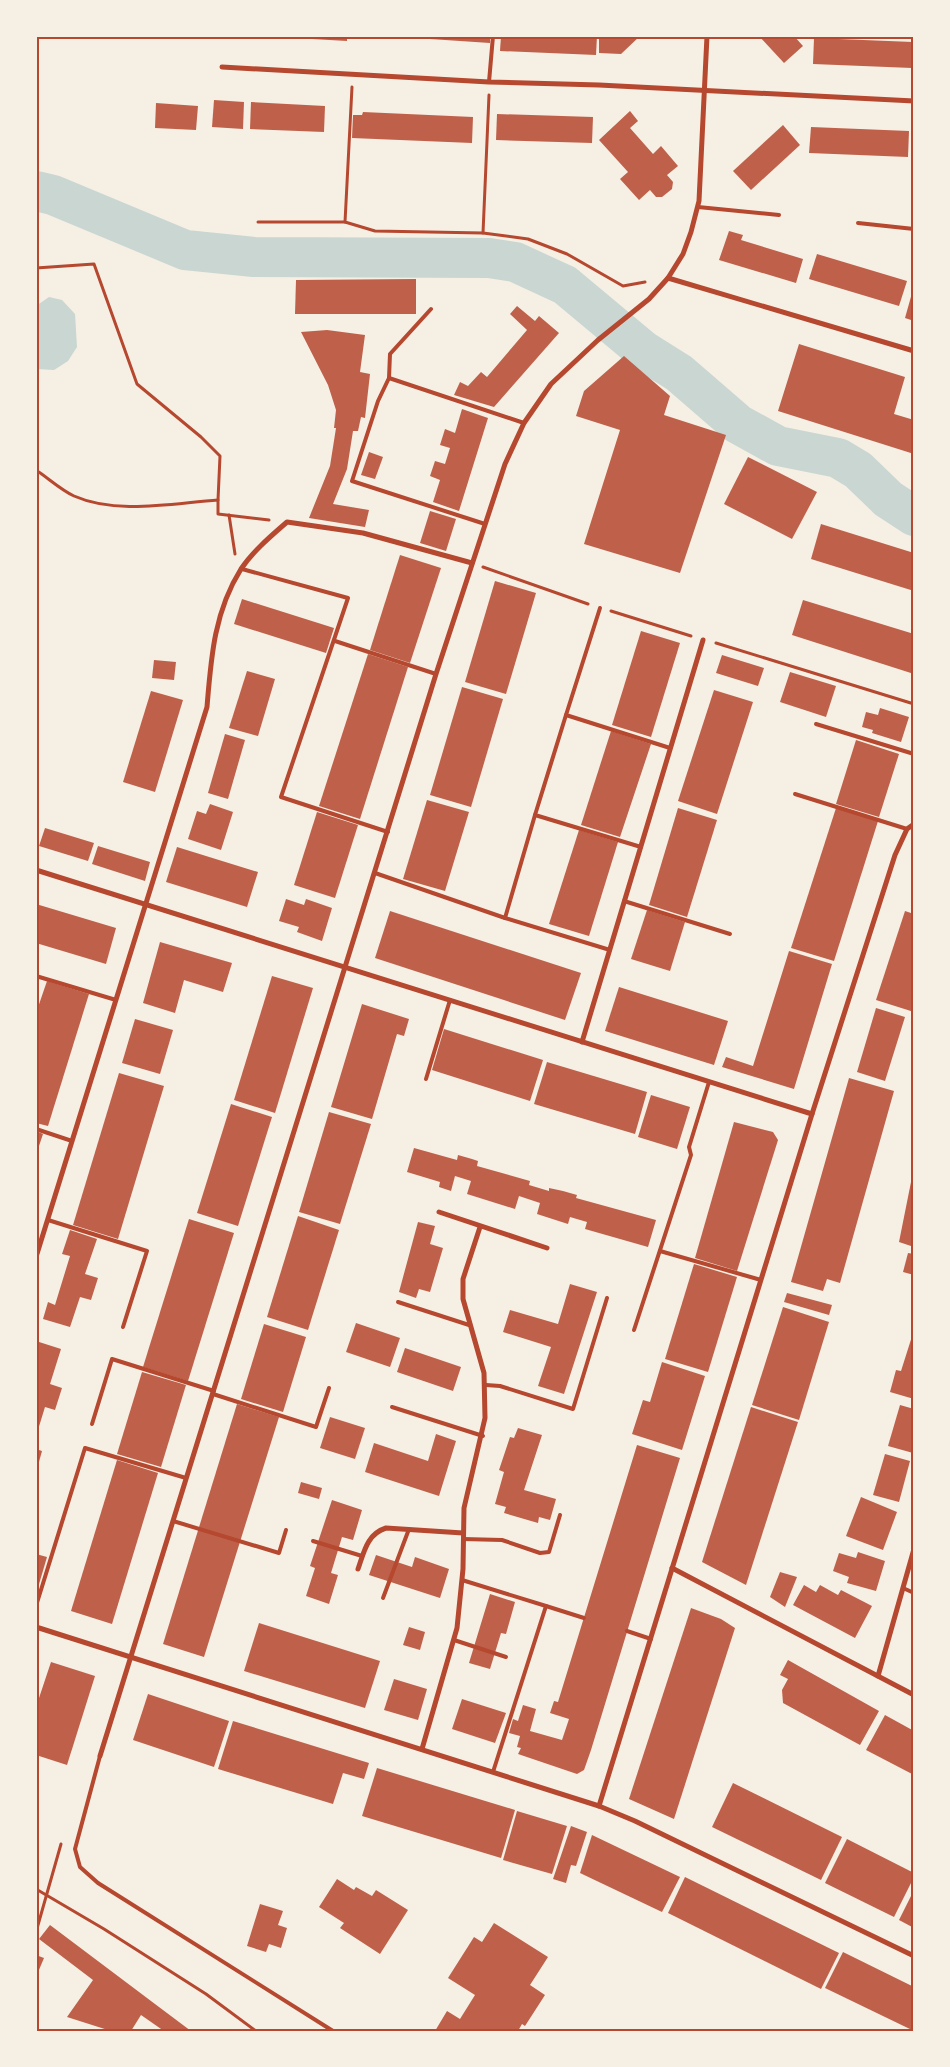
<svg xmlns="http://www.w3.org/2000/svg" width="950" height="2067" font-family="'Roboto Condensed',sans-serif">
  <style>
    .water { fill: #c9d6d2 }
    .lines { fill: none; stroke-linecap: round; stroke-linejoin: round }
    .river { stroke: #c9d6d2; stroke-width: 40 }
    .building { fill: #bf614a }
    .path { stroke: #b5482f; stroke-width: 3 }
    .service { stroke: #b5482f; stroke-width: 4 }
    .minor { stroke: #b5482f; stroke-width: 5 }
    .neatline { fill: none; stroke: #b5482f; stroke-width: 2 }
  </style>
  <rect width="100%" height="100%" fill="#f6efe4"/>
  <path class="water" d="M49,297L62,300L75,314L77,347L68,361L54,370L36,369V306Z"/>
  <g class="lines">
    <path class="river" d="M36,191L53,195L185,250L254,257L489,258L515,262L565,285L644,351L679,373L738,424L778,446L838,458L858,470L888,499L914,516"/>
  </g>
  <g class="building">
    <path d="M260,36H347V41Z"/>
    <path d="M385,36H490V43Z"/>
    <path d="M501,36H597L596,55L500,51Z"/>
    <path d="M604,36H640L621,54L599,53V38H606Z"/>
    <path d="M759,36H794L803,46L784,63Z"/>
    <path d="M814,38L913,42L912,68L813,64Z"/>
    <path d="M214,100L244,102L243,129L212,127Z"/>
    <path d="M251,102L325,106L324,132L250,129Z"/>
    <path d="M156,103L198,106L196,130L155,128Z"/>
    <path d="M630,111L638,121L630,128L653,154L661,146L678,166L667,175L673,182L672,189L662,197H656L650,190L639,200L620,179L628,172L599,140Z"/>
    <path d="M363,112L473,117L472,143L352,138L353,115H362Z"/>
    <path d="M497,114L593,117L592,143L496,140Z"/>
    <path d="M783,125L800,145L751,190L733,171Z"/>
    <path d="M811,127L909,131L908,157L809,153Z"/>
    <path d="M729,231L743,235L741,240L803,259L796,283L719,260Z"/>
    <path d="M817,254L907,281L899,306L809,279Z"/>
    <path d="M416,279V314H295L296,280Z"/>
    <path d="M912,293L914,294V321L905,318Z"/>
    <path d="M517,306L535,321L539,316L559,333L494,407L454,395L460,382L468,386L481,372L487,377L527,330L510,314Z"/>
    <path d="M327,330L365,335L360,372L370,374L365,418L361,417L358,431H353L347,469L333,504L369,510L365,527L309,518L330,466L336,428H334L336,410L328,385L301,332Z"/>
    <path d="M799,344L905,377L894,414L914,420V454L778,411Z"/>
    <path d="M624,356L670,396L664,415L726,435L680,573L584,544L620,430L576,416L584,391Z"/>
    <path d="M462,409L488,418L459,511L433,502L440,480L430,476L435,461L445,464L450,448L440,445L445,429L455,433Z"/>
    <path d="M369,452L383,457L375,479L361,475Z"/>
    <path d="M748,457L817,492L792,539L724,504Z"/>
    <path d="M430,511L456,519L446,551L420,543Z"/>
    <path d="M821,524L914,553V591L811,559Z"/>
    <path d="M400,555L441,568L410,663L370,650Z"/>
    <path d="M495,581L536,593L506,694L465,682Z"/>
    <path d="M242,599L334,628L326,653L234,624Z"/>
    <path d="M803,600L914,634V674L792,635Z"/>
    <path d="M641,631L680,643L651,737L612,725Z"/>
    <path d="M368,654L408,667L360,819L319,806Z"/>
    <path d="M722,655L764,668L758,686L716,673Z"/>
    <path d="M154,660L176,662L174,680L152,678Z"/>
    <path d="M247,671L275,679L258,736L229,728Z"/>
    <path d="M790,672L836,686L826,717L780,702Z"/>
    <path d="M462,687L503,699L471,807L430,795Z"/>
    <path d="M714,690L753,702L717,814L678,801Z"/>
    <path d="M151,691L183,700L155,792L123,782Z"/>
    <path d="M880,708L909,717L901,742L872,733L873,730L862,727L866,712L878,715Z"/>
    <path d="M611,731L651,744L620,837L581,825Z"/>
    <path d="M225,734L245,740L228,799L208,793Z"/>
    <path d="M856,740L899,754L879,817L836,804Z"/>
    <path d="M427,800L469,812L445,891L403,879Z"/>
    <path d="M210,804L233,812L221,850L188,839L197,811L206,814Z"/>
    <path d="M678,808L717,820L687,917L649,905Z"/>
    <path d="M836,808L878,821L834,961L791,948Z"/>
    <path d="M317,812L358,825L335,898L294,885Z"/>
    <path d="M45,828L94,843L88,861L39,846Z"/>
    <path d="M579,830L618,842L589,936L549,924Z"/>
    <path d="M98,846L150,862L145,881L92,864Z"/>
    <path d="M177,847L258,872L247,907L166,882Z"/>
    <path d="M286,899L304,905L306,899L332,908L322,941L297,932L299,927L279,921Z"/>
    <path d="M36,904L116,928L106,964L36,943Z"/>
    <path d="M647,910L685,922L670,971L631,959Z"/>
    <path d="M390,911L581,973L565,1020L375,958Z"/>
    <path d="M905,911L914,914V1012L876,1000Z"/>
    <path d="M160,942L232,963L223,992L184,980L175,1013L143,1003Z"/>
    <path d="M789,951L832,964L794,1089L722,1067L726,1057L753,1066Z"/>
    <path d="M272,976L313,988L275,1113L234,1100Z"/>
    <path d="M47,981L89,994L48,1126L36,1123V1013Z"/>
    <path d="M619,987L728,1021L714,1065L605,1031Z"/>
    <path d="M362,1004L409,1019L404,1036L397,1034L372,1119L331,1107Z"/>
    <path d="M876,1008L905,1017L885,1081L857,1072Z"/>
    <path d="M135,1019L173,1030L160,1074L122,1063Z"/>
    <path d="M444,1029L543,1060L530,1101L432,1070Z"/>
    <path d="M547,1062L647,1092L635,1134L534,1104Z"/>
    <path d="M119,1073L164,1086L118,1239L73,1225Z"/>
    <path d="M849,1078L894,1091L840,1283L827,1279L823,1291L791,1282Z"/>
    <path d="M651,1095L690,1107L677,1149L638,1137Z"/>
    <path d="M231,1104L272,1117L238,1226L197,1213Z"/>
    <path d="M329,1112L371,1124L340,1224L299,1212Z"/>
    <path d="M734,1122L773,1132L778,1140L737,1271L695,1258Z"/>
    <path d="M36,1131L43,1134L37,1152H36Z"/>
    <path d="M414,1148L457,1160L458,1155L472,1159L478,1161L477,1166L530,1181L529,1185L549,1191V1188L563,1191L577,1195L576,1198L656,1220L648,1247L585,1229L587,1222L570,1217L568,1224L537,1214L540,1203L519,1196L515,1209L467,1194L471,1181L455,1176L451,1191L439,1187L440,1182L407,1172Z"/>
    <path d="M913,1172H914V1247L899,1242Z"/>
    <path d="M298,1216L339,1230L308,1330L267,1317Z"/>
    <path d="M189,1219L234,1233L188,1381L143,1367Z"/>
    <path d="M418,1222L435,1226L430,1244L443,1248L430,1292L419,1289L416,1298L399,1292Z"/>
    <path d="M70,1230L97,1239L85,1274L98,1278L91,1300L80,1297L70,1327L43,1319L48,1302L55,1305L70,1256L62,1254Z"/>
    <path d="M908,1253L914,1254V1275L903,1272Z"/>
    <path d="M694,1264L737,1277L708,1372L665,1359Z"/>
    <path d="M570,1284L597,1292L564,1394L538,1386L551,1347L503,1332L510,1310L558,1324Z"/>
    <path d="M787,1293L832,1305L829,1315L784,1302Z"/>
    <path d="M783,1307L829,1322L799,1420L752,1405Z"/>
    <path d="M356,1323L400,1338L390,1367L346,1352Z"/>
    <path d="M264,1324L306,1337L283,1412L241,1399Z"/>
    <path d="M914,1330V1399L890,1392L896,1370L901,1371Z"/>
    <path d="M36,1341L61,1349L50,1384L62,1388L55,1410L45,1407L37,1433Z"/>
    <path d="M405,1348L461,1367L453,1391L397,1372Z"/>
    <path d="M662,1362L705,1376L682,1450L632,1434L643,1400L650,1402Z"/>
    <path d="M142,1372L186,1385L161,1467L117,1454Z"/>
    <path d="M237,1404L279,1417L204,1657L163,1644Z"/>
    <path d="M900,1405L914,1409L913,1453L888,1446Z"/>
    <path d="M751,1407L798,1422L746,1585L702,1562Z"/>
    <path d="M330,1417L365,1428L355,1459L320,1448Z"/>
    <path d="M518,1428L542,1435L524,1490L556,1499L550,1520L539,1517L538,1523L504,1513L506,1507L495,1504L504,1472L499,1470L510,1437L514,1438Z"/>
    <path d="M436,1434L456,1441L439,1496L365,1472L374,1443L428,1461Z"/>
    <path d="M637,1445L680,1458L591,1750L584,1770L577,1774L518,1754L521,1748L517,1747L520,1736L509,1733L513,1719L518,1721L523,1705L536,1709L530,1731L562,1740L569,1719L550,1713L554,1701L558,1702Z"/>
    <path d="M36,1449L42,1451L37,1469H36Z"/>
    <path d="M885,1454L910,1461L899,1502L873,1495Z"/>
    <path d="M117,1460L158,1473L112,1624L71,1611Z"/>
    <path d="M301,1482L322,1488L319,1499L298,1493Z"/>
    <path d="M861,1497L897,1512L883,1550L846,1536Z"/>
    <path d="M332,1500L362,1510L353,1540L342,1537L331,1573L338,1575L329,1604L306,1596L315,1568L310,1566Z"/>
    <path d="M858,1552L885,1561L876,1591L847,1583L849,1577L833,1571L839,1553L856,1558Z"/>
    <path d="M36,1554L47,1557L37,1591H36Z"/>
    <path d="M376,1555L412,1567L415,1557L449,1569L440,1598L369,1575Z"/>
    <path d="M780,1572L797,1577L785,1607L770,1597Z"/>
    <path d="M804,1585L816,1592L820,1585L838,1595L841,1590L872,1606L855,1638L793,1605Z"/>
    <path d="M490,1594L515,1602L506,1634L501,1633L490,1669L469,1663Z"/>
    <path d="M691,1608L721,1619L735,1628L674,1819L629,1799Z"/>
    <path d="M259,1623L380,1661L365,1708L244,1671Z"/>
    <path d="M409,1627L425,1632L420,1650L403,1645Z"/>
    <path d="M788,1660L879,1711L860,1745L783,1703L782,1690L788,1679L780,1675Z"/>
    <path d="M51,1662L95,1676L67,1765L36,1755V1707Z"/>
    <path d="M394,1679L427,1689L418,1720L384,1710Z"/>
    <path d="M148,1694L229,1721L214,1767L133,1740Z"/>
    <path d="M462,1699L506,1713L495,1743L452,1729Z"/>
    <path d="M885,1715L914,1731V1775L866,1750Z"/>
    <path d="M233,1721L369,1763L364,1779L343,1773L333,1804L218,1769Z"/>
    <path d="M377,1768L515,1810L501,1858L362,1816Z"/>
    <path d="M733,1783L842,1837L821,1880L712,1827Z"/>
    <path d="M517,1811L567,1826L552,1874L503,1860Z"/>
    <path d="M571,1826L587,1832L576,1866L571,1865L566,1883L553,1879Z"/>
    <path d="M592,1835L680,1877L662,1912L580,1873Z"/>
    <path d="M847,1839L914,1873V1877L894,1917L825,1883Z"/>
    <path d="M685,1877L839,1953L821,1989L668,1913Z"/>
    <path d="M337,1879L354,1890L356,1887L372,1896L376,1890L408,1910L380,1954L340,1928L344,1923L319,1907Z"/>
    <path d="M914,1890V1928L899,1920Z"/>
    <path d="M260,1904L283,1911L278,1925L287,1928L281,1948L269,1944L266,1952L247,1946Z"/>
    <path d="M494,1923L548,1957L530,1985L545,1995L525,2026L522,2024L518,2031H435L447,2011L460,2019L475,1995L448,1978L474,1937L482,1942Z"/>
    <path d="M50,1925L151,2001L191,2031H164L141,2015L131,2031H111L67,2017L93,1980L39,1939Z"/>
    <path d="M843,1952L914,1987V2031L825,1988Z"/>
    <path d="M36,1955L44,1958L36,1977Z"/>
  </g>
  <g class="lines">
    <g class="path">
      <path d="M352,87L345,222L375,231L483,233L528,239L567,254L623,286L645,282"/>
      <path d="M258,222H345"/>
      <path d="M483,233L489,95"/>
      <path d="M36,268L94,264L137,384L201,437L220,456L218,500"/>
      <path d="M36,470C48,478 61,490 74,496C117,515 173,503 218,500V514L269,520"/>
      <path d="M229,515L235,554"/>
      <path d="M483,567L588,604"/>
      <path d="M611,611L691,636"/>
      <path d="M716,643L914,704"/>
      <path d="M36,1889L104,1929L206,1994L256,2031"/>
      <path d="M36,1932L61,1844"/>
    </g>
    <g class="service">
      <path d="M489,82L493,36"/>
      <path d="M698,207L779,215"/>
      <path d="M858,223L914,229"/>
      <path d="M431,309L390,354L389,378L524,423"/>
      <path d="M389,378L378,401L352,481L485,524"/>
      <path d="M242,569L348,598L281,797L388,832"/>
      <path d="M600,608L566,715L670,748"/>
      <path d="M335,641L436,674"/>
      <path d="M566,715L535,815L641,847"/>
      <path d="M816,724L914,754"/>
      <path d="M795,794L907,829"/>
      <path d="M375,873L505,918L535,815"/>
      <path d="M624,901L730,934"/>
      <path d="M505,918L610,950"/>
      <path d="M36,976L116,1000"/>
      <path d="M426,1079L450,1000"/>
      <path d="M36,1129L72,1141"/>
      <path d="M48,1220L147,1251L123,1327"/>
      <path d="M660,1251L761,1280"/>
      <path d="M398,1302L469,1325"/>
      <path d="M634,1330L691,1155L689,1147L709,1082"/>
      <path d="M486,1385L500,1386L573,1409L607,1298"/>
      <path d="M213,1394L316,1427L329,1388"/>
      <path d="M392,1407L483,1436"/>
      <path d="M92,1424L112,1359L214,1391"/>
      <path d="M173,1521L279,1553L286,1530"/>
      <path d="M463,1539L502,1540L540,1553L549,1552L560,1515"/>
      <path d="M313,1541L362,1556"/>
      <path d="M462,1580L546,1606L493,1772"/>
      <path d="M903,1588L914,1593"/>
      <path d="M383,1598L409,1529"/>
      <path d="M36,1606L85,1448L186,1478"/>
      <path d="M546,1606L584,1618"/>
      <path d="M627,1631L651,1639"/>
      <path d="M454,1640L506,1657"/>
      <path d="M100,1756L75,1849L80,1867L98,1883L333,2031"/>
    </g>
    <g class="minor">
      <path d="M222,67L489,82L599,85L914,101"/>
      <path d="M668,278L914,351"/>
      <path d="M36,870L812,1114"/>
      <path d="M582,1042L703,640"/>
      <path d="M439,1212L547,1248"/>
      <path d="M36,1257L207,707C211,658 214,612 241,569C253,551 271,536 287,522L363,533L472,563"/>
      <path d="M672,1568L914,1695"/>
      <path d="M358,1569C364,1552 367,1534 386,1528L463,1533"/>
      <path d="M36,1627L599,1806L635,1821L914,1956"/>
      <path d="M878,1676L914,1549"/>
      <path d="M422,1749L457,1628L463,1569L464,1508L485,1418L484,1373L463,1299V1279L480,1227"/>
      <path d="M100,1756L436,674L505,464L524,423L551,384L598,340L649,299L668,278L683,254L691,232L699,201L707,36"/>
      <path d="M599,1806L812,1114L895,855L907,829L914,824"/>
    </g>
  </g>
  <rect width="950" height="2067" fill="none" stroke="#f6efe4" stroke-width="75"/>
  <rect x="38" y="38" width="874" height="1992" class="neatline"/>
</svg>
